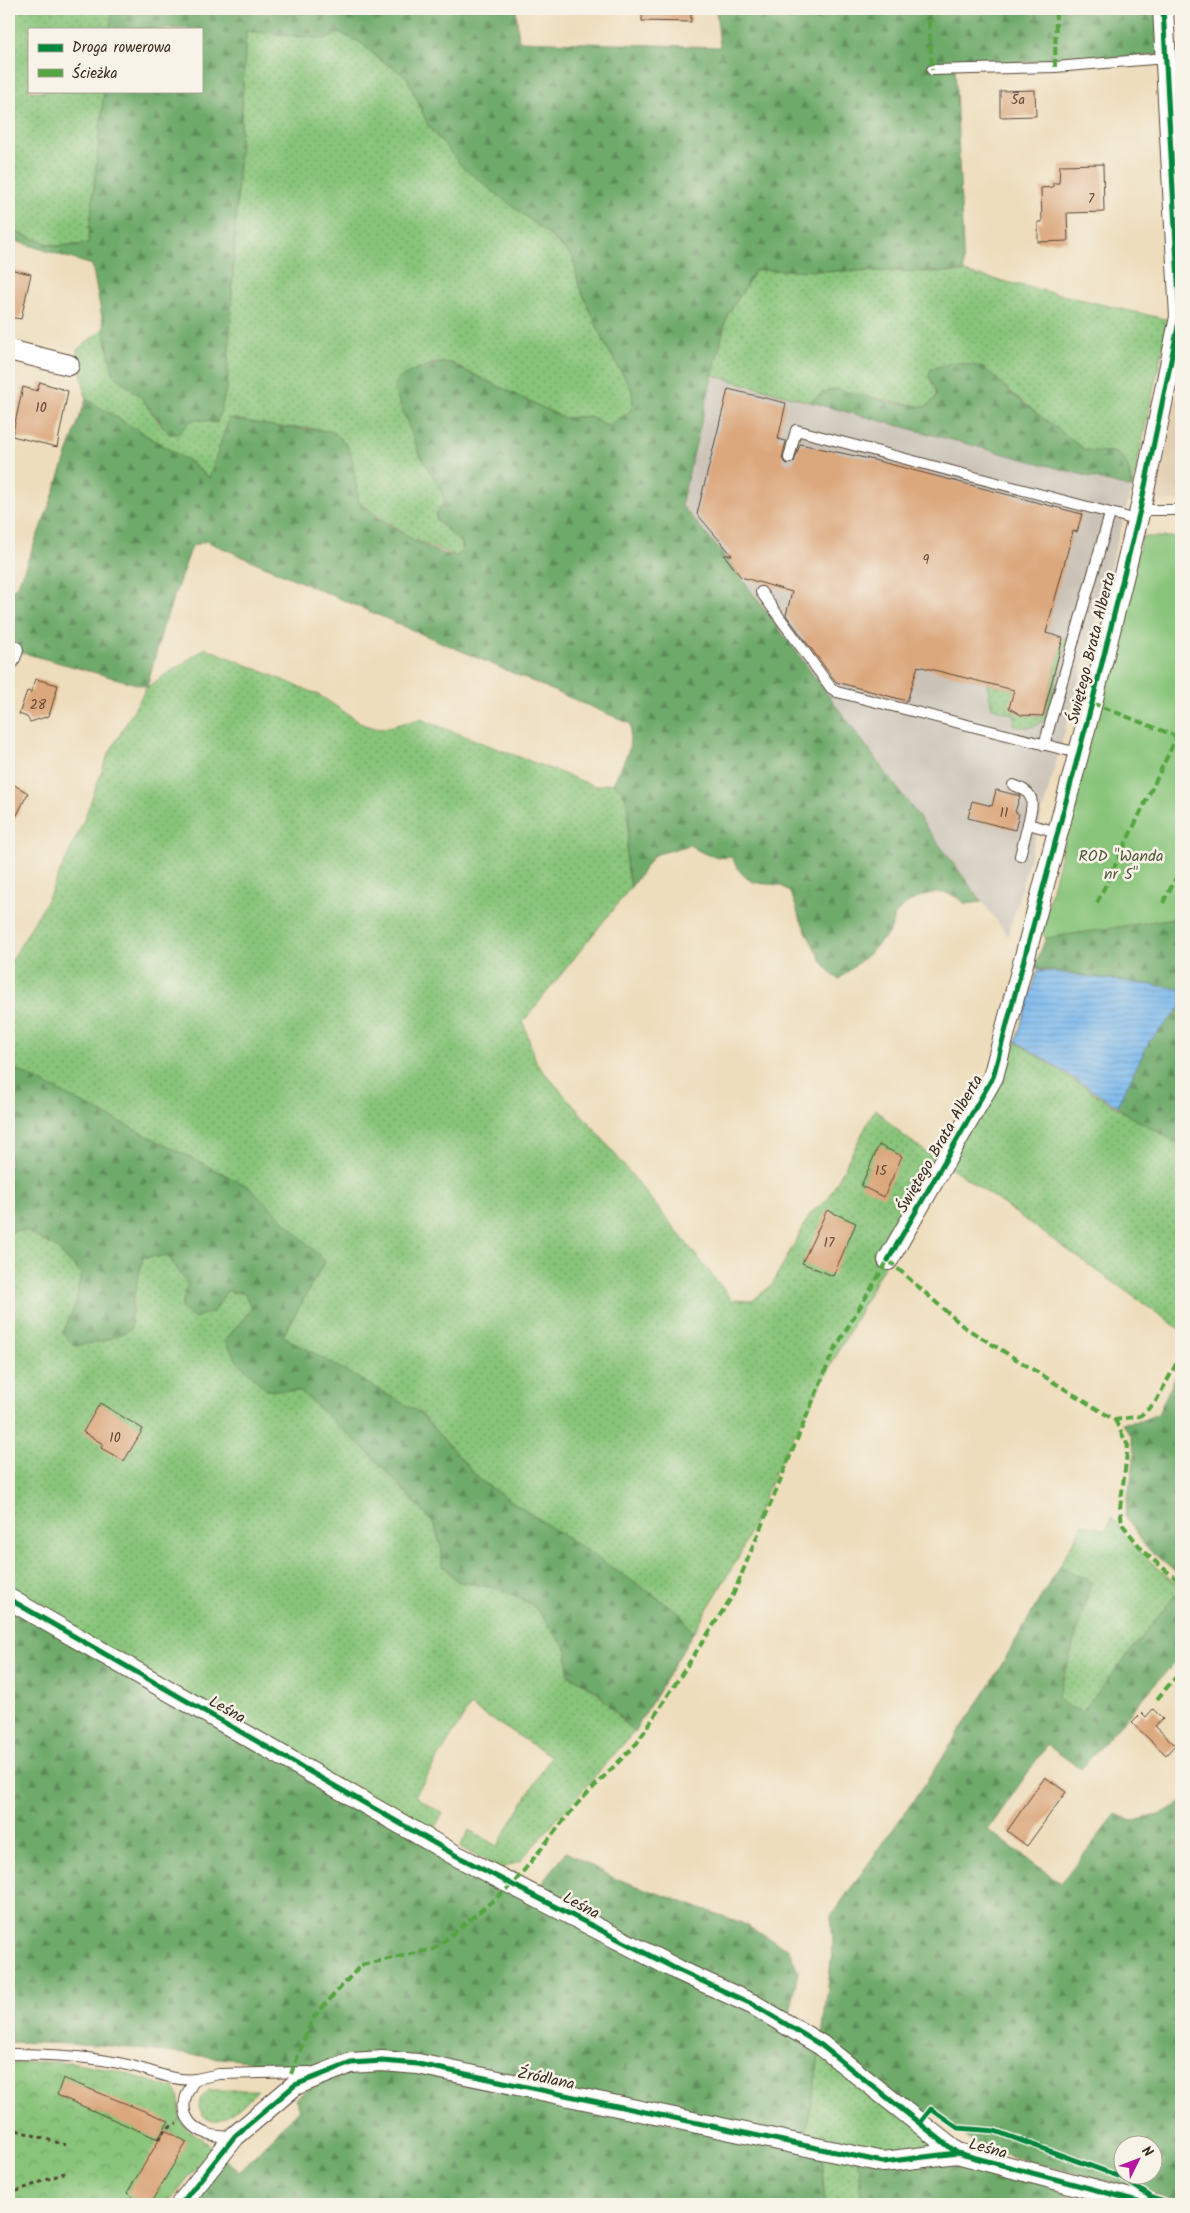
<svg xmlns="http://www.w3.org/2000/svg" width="1190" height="2213" font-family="Kalam,sans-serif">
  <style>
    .built { fill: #e1ceb1 }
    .industrial { fill: #cbc3b8 }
    .grass { fill: url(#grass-dots); stroke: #62784c }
    .forest { fill: url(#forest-firs); stroke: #546a44; fill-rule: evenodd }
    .park { fill: url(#park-crowns); stroke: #62784c }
    .garden { fill: #88c57a; stroke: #62784c }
    .water { fill: url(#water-rules); stroke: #5b7286 }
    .building { fill: #dba77d }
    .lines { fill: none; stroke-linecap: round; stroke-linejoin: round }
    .lane-casing { stroke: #564536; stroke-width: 12 }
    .street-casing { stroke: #564536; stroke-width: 22 }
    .path { stroke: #564536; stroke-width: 3; stroke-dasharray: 4 4; stroke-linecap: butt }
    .lane { stroke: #fff; stroke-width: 10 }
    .street { stroke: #fff; stroke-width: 20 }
    .quiet { stroke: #54a441; stroke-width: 4; stroke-dasharray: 8 4; stroke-linecap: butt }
    .cycleway-casing { stroke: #f7f3e8; stroke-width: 8 }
    .cycleway { stroke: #00873e; stroke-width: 5 }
    .labels { text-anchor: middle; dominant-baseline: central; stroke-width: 5; stroke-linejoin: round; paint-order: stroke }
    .number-label { font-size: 14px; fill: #634936 }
    .street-label { font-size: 16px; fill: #3b2a1e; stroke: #f7f3e8 }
    .park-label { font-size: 16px; fill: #52583a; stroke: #f7f3e8 }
  </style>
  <defs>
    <pattern id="grass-dots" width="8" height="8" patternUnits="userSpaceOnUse" patternTransform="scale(1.25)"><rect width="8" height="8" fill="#88c57a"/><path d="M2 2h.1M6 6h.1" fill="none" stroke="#70a063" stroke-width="1.8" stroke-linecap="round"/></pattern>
    <pattern id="forest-firs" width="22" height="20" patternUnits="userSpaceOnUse" patternTransform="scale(1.25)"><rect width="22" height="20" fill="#6eaa6a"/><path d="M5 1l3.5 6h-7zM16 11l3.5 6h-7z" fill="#5c8b57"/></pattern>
    <pattern id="park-crowns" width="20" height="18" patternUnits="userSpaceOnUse" patternTransform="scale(1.25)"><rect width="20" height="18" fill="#88c57a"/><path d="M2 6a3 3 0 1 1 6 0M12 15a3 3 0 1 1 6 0" fill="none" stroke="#70a063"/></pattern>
    <pattern id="water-rules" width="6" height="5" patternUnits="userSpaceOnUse" patternTransform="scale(1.25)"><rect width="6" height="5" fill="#7bb9ee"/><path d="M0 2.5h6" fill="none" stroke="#6697c0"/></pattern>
  </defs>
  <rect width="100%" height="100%" fill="#f7f3e8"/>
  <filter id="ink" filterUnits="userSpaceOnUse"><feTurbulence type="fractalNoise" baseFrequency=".02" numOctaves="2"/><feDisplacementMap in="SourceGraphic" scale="10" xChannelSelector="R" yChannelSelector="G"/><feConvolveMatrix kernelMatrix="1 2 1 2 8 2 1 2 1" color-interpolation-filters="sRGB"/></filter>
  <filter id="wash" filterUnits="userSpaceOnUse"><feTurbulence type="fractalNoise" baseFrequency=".0096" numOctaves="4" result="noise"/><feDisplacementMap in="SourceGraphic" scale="20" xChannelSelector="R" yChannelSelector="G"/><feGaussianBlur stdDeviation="1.12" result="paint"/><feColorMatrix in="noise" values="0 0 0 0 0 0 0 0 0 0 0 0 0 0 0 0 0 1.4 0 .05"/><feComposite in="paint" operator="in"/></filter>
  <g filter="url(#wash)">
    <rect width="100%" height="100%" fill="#eeddbc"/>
    <path class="built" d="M1181,376V501H1156Z"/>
    <path class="industrial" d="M712,375L1132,488L1008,936L724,555L681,505Z"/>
    <g class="grass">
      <path d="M9,9H112L110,29H29V91H104L89,244L55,246L9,230Z"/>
      <path d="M246,31L326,39L340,33L361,43L378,58L407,77L428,125L573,257L579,286L606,346L632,390L633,405L630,412L607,426L590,416L564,418L450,363H433L400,379L420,455L438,484L445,501L436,514V520L462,544V551L456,556L412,539L359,503C353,492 354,477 353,465C348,423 310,429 279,427L210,478L187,460L86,399L77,350L104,328L113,374L141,397L161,426L178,434L193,419L217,423L227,385Z"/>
      <path d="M756,270L964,272L1169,320L1132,488C1130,477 1129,464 1121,456C1110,447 1095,456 1084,449C1048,425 1015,396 983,367L931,381C939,393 937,399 925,407L829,390L810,402L712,375L727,316Z"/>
      <path d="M1063,638H1068L1048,714C1039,729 1029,728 1014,726L1015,715L992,708L987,683L1014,690L1021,715L1043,716Z"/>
      <path d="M206,648L319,695L364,725L380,729L420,719L595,786C600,785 609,783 614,784C636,790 626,844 626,860C626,868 629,878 631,887L523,1022L537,1064L597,1132L732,1300L752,1301L772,1285L811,1213L828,1199L875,1109L905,1137L939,1161L776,1470L739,1556L693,1633L678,1612L481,1481L420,1413L282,1336L293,1319L9,1066V965L47,900L82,825L108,755L147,687Z"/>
      <path d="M1011,1039L1128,1115L1181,1145V1330L949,1166Z"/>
      <path d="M25,1230L55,1247L81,1274L76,1303L63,1333L131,1329L132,1304L143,1257L168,1256L188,1285L181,1308L214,1311L226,1291L244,1293L252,1308L225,1340L266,1390L300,1391L369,1453L434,1523L442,1550V1564L458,1582L498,1588L533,1605L568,1651V1675L596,1691L634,1732L520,1861L500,1869L460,1847L469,1830L497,1846L551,1756L470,1706L415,1796L443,1814L427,1839L9,1600V1231Z"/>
      <path d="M1112,1517L1134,1547L1181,1588L1082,1712L1067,1706L1058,1697L1091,1582L1059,1566L1083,1524L1106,1530Z"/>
      <path d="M821,2045L944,2142L919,2158L858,2157L862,2204H825L821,2154L804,2147Z"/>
      <path d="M209,2090H258C246,2102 211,2141 199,2107L200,2099Z"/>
    </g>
    <g class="forest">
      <path d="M112,9H516L519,41L720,47L716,9H1158L1160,55L955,66L964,272L756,270L727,316L681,505L724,555L982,902L965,904C946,883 914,894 897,913C892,919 893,928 888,934C873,951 856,965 839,979C826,976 806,931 800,918C796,910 795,900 790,893C775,873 750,900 732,857C716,859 703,855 690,845L654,855L631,887C629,878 626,868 626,860C627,838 637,797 613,784L629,750L631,724L206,541L192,546L163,627L147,687L13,650L9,660V592L18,585L51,501L86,399L187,460L209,478L229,418L279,427L331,431L335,433L346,444L352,457L359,503C372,516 443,562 459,555L463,548L462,545L437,520L436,514L445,501L438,484L420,455L394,389C397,370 434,363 450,363L564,418L590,416L607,426L630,412L633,405L632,390L606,346L579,286L573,257L551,236L462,167L428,125L407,77L378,58L361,43L340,33L326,39L246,31L227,386L217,423L193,419L178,434H169L141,397L113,374L92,265L9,239V230L55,246L88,244L104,91H201V29H110Z"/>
      <path d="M954,362L983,367L1016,397L1085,450L1117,453L1127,464L1132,488L810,402L822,393L836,389L888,402L925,407C944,394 935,392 929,376L931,369Z"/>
      <path d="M1181,917V989L1034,968L1046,938Z"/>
      <path d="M1181,1007V1145L1128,1115L1117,1106L1149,1041Z"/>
      <path d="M9,1066L251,1188L325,1261L283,1336L420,1413L481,1481L679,1612L693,1633L634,1732L596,1691L568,1674V1651L533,1605L498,1588L458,1582L442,1564V1550L434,1523L369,1453L300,1391L266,1390L237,1361L225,1340L252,1309L244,1293L227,1291L214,1311L193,1318L181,1308L188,1284L168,1256L143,1257L132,1304L131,1329L104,1341L74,1346L63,1333L76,1303L81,1274L55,1247L25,1230L9,1231Z"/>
      <path d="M1181,1364V1577L1145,1546L1125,1515L1135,1453L1131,1435L1122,1423L1140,1421L1158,1414Z"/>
      <path d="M1059,1566L1091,1582L1058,1697L1067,1706L1082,1712L1181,1588V1655L1081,1769L1047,1745L988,1830L1061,1883L1116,1814L1132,1821L1159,1815L1181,1803V2200L1023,2160L975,2143L933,2113L920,2123L821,2045L804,2147L418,2064L280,2072L257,2062L100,2045L9,2042V1600L533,1895L566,1852L614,1878L740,1922L789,1950L798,1971L788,2025L821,2044L833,1945L831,1916L921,1790L991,1683ZM1122,2146H1152V2176H1122Z"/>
      <path d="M381,2064L821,2154L825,2204H189L224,2159L239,2172L300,2108L295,2099L331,2071Z"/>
      <path d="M957,2153L1060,2181L1091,2199V2204H862L857,2157Z"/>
    </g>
    <path class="park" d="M9,2062H70L116,2070L174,2089C183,2096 176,2112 182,2122C189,2135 206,2136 211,2149L167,2204H9Z"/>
    <path class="garden" d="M1142,537H1181V917L1046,938L1041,932Z"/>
    <path class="water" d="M1038,970L1181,989V1007L1149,1042L1117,1106L1016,1041Z"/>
    <g id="blocks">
      <g class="building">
        <path d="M642,9H691V22L642,21Z"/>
        <path d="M1035,90L1036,116L1000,117V91Z"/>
        <path d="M1103,164L1104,212L1067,213L1068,241L1038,242V222H1042L1041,188L1053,187V183H1059L1060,165Z"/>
        <path d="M9,269L31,274L21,319L9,317Z"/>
        <path d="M40,382L68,391L57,447L12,436L23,387L37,391Z"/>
        <path d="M728,389L786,403L778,439L786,441L782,459L787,464L794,462L800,444L874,460L1082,514L1077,532L1073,531L1046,633L1063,638L1043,716L1021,715L1009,708L1014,690L918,666L907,701L836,682L786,615L792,592L741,577L724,555H732L697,514Z"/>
        <path d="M36,679L58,685L49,716L30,722L27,717L19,714L27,691L31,692Z"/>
        <path d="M9,782L28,793L9,831Z"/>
        <path d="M996,790L1020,796L1015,812L1019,814L1015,830L968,818L972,801L992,806Z"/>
        <path d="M879,1145L902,1156L884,1197L861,1186Z"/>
        <path d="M827,1210L856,1223L833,1276L802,1263Z"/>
        <path d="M100,1403L143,1429L124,1461L101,1448L103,1444L83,1432Z"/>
        <path d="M1153,1709L1163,1719L1155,1726L1175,1745L1166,1755L1132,1723L1142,1713L1146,1717Z"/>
        <path d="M1045,1777L1066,1792L1027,1846L1007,1831Z"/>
        <path d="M63,2078L107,2096L169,2121L158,2139L57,2095Z"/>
        <path d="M165,2130L187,2142L150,2204H143L127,2193Z"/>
      </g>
    </g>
  </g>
  <g filter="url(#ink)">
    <use href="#blocks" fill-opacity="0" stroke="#564536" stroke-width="1"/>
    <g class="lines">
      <g class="lane-casing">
        <g id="lane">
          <path d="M932,70L1055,67L1166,58"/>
          <path d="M1169,87L1181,91"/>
          <path d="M789,458L796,430L1137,520"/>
          <path d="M1140,510H1181"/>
          <path d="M761,592L831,688L837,692L1078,753"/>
          <path d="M1044,745L1110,514"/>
          <path d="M1013,785C1037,793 1033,803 1028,824"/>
          <path d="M1020,856L1028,824L1057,832"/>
          <path d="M9,2054C48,2054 89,2056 128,2065C151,2070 172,2082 196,2079"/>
          <path d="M233,2136C195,2140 168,2113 196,2079L219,2074L310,2072"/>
        </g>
      </g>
      <g class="street-casing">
        <g id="street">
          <path d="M9,350L69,365"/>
          <path d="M9,660L13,650"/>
          <path d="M888,1260L993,1077L1092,703L1140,510L1180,317L1163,9"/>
          <path d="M9,1599L455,1855L678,1970L754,2005L821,2045L957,2153L1149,2204"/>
          <path d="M181,2204L235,2136L295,2085L351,2063L382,2061L418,2064L883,2162L957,2153"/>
        </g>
      </g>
      <g class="path">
        <path d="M9,2128L66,2145"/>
        <path d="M158,2139L166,2128L177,2124"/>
        <path d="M9,2194L67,2172"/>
      </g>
      <use href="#lane" class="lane"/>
      <use href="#street" class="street"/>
      <g class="quiet">
        <path d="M928,9L932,70"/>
        <path d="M1055,67L1056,9"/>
        <path d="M1092,703L1181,738"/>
        <path d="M1097,903L1181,728"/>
        <path d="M1163,903L1181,868"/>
        <path d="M1115,1420L1128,1446L1120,1508L1122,1524L1144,1552L1181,1583"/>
        <path d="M1157,1699L1181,1671"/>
        <path d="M291,2074L312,2019L361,1965L434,1949L513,1884L577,1804L637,1743L733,1595L833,1352L888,1260L964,1327L1115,1420L1140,1416L1155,1403L1181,1355"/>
      </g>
      <g class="cycleway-casing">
        <g id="cycleway">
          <path d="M888,1260L993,1077L1092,703L1140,510L1180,317L1163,9"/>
          <path d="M9,1599L455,1855L678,1970L754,2005L821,2045L957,2153L1149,2204"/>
          <path d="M920,2123L931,2109L958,2128L995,2131L1121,2177L1154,2199L1173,2204"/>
          <path d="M181,2204L235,2136L295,2085L351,2063L382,2061L418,2064L883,2162L957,2153"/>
        </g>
      </g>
      <use href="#cycleway" class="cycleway"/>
    </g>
  </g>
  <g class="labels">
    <g class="number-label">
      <text x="1018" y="100">5a</text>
      <text x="1091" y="199">7</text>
      <text x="41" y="408">10</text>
      <text x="926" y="560">9</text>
      <text x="38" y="705">28</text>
      <text x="1004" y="813">11</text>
      <text x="881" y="1171">15</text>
      <text x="829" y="1243">17</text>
      <text x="115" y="1438">10</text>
    </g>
    <g class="street-label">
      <text transform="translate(1092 648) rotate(-76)">Świętego Brata Alberta</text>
      <text transform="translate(940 1144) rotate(-60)">Świętego Brata Alberta</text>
      <text transform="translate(227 1710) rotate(29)">Leśna</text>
      <text transform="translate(581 1906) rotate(28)">Leśna</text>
      <text transform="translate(546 2079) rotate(12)">Źródlana</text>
      <text transform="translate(988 2149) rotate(15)">Leśna</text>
    </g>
    <g class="park-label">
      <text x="1121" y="856">ROD "Wanda<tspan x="1121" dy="18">nr 5"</tspan></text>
    </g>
  </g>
  <rect width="1190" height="2213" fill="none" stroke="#f7f3e8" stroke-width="30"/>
  <rect x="28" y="28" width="175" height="65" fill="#f7f3e8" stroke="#aca397"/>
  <rect x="38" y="44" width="25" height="8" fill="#00873e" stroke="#aca397"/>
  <text x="72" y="52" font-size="15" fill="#3b2a1e">Droga rowerowa</text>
  <rect x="38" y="69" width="25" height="8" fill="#54a441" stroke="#aca397"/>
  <text x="72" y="78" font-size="15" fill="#3b2a1e">Ścieżka</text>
  <g transform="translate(1138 2160) rotate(48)"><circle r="24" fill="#f7f3e8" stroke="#aca397"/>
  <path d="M0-4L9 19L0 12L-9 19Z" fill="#b5179e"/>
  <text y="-8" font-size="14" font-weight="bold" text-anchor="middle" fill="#3b2a1e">N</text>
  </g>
</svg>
